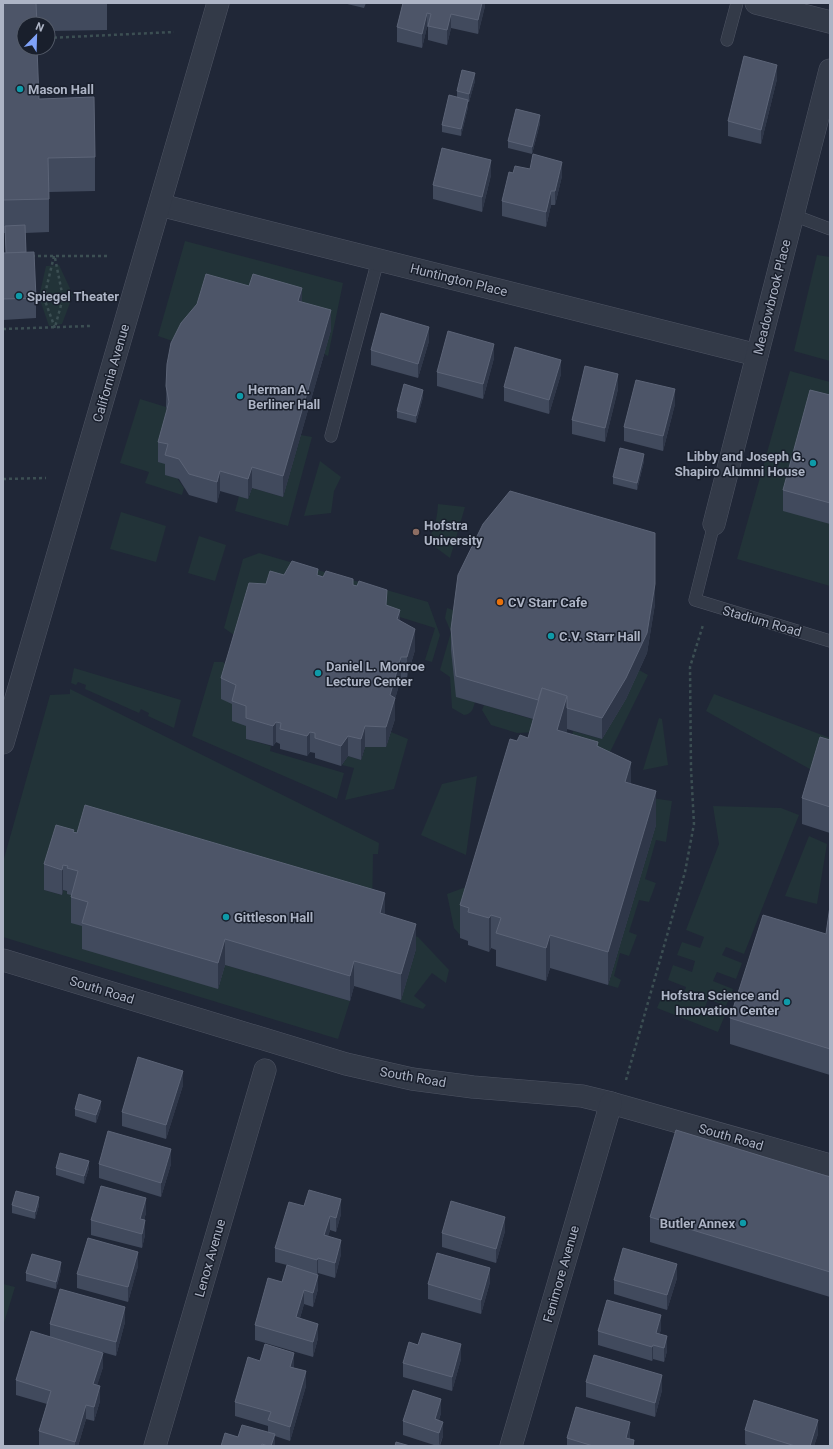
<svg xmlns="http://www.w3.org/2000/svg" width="833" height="1449" font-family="Roboto,sans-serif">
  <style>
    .green { fill: #223338 }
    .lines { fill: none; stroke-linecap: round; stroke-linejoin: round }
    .lane-casing { stroke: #4e5463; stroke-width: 13 }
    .street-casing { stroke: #4e5463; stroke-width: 23 }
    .path { stroke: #3c4f53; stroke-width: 2.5; stroke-dasharray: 3 3; stroke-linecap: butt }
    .lane { stroke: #333a48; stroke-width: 12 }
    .street { stroke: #333a48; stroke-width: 22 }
    .wall { fill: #414a5d }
    .shaded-wall { fill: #2f3749 }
    .building { fill: #4d5568; stroke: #5c6477 }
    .culture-dot { fill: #0f9aa8; stroke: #191f2c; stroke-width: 1.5 }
    .education-dot { fill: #8d6e63; stroke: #191f2c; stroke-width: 1.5 }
    .food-dot { fill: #e8710a; stroke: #191f2c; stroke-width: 1.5 }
    .labels { text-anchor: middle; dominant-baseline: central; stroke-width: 3; stroke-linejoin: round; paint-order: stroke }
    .poi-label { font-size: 13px; font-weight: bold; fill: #adb4c5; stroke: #191f2c; text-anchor: start }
    .street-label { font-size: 13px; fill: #adb4c5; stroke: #191f2c }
  </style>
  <rect width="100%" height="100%" fill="#202737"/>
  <g class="green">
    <path d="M185,241L343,283L328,356L324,354L331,330L181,344L158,336Z"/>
    <path d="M817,255L830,257V361L794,351Z"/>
    <path d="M59,265L73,295L62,324L49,326L39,297L46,266Z"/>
    <path d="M790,371L830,382V586L737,559Z"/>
    <path d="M140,399L166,407L169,422L168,465L184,488L182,495L145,483L149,472L120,463Z"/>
    <path d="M301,435L312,437L288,526L235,511L239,496L248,499L252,488L283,497Z"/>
    <path d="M320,461L341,477L334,491L331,513L304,516Z"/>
    <path d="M438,504L465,507L450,558L427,541C435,529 437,519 438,504Z"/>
    <path d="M121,512L166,526L156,562L110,549Z"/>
    <path d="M199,536L226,545L215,581L188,573Z"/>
    <path d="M259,553L428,602L440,635L432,662L425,660L435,628L387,613L234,635L224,628L243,559Z"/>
    <path d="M447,608L456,611L475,702C473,709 472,714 464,715L452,708L450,677L440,670L451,632L445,618Z"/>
    <path d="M214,662H223L230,668L236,706L246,726V739L271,746L270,751L344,773L337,799L192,736Z"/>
    <path d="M74,668L181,700L174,728L148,716L149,713L141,709L139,713L85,689L86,685L78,682L76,685L71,683Z"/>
    <path d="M639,670L648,675L610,752L571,740L573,731L602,739L626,699Z"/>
    <path d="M70,689L379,843L378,854H373L372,915L85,831L44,890L62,895L63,890L68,892L225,965L350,1001L338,1039L3,937V862L50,695L70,694Z"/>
    <path d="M714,694L830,738V748L817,773L706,711Z"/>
    <path d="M484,705L542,722L539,732L517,733L491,725L482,710Z"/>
    <path d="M659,718L662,719L668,765L643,770Z"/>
    <path d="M391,732L408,739L394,789L345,800L354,768L342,765L348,756L361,760L365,747H386Z"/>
    <path d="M477,776L466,855L421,835L442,784Z"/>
    <path d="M631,795L672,801L666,842L656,840L645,879L656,883L649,902L639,900L629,932L637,935L629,956L620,953L614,976L621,980L618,988L608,985L656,825Z"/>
    <path d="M713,806L781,808L799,815L744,954L726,947L722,955L742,963L736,979L717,972L713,981L733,989L726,1006L708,999L705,1007L725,1015L718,1032L657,1008L663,994L682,1001L686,987L668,980L673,965L692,972L695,961L677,955L682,942L700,948L704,937L686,930L719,844Z"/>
    <path d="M809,836L827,844L817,904L785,896Z"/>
    <path d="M466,887L461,936L454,928L447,894Z"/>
    <path d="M391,928L418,937L449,970L446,983L432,973L414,996L426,1005L423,1009L400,1002L416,950Z"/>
    <path d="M3,1284L15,1287L3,1326Z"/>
  </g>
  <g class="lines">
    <g class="lane-casing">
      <g id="lane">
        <path d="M727,40L737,3"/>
        <path d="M793,215L830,229"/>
        <path d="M331,436L378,260"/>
        <path d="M714,524L695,600L830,641"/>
      </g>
    </g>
    <g class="street-casing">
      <g id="street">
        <path d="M756,3L830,22"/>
        <path d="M160,205L757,355"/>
        <path d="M714,524L830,70"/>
        <path d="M3,743L218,3"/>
        <path d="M3,960L346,1064L412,1079L473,1087L582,1096L611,1103L830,1165"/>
        <path d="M155,1446L265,1070"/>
        <path d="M511,1446L611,1103"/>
      </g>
    </g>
    <g class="path">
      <path d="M48,38L174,32"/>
      <path d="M32,256H110"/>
      <path d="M54,256L44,298L55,328"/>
      <path d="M55,258L63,298L55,327"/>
      <path d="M3,329L90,326"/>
      <path d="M3,479L46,478"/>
      <path d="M626,1080L685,872L694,824L691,769L690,667L703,625"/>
    </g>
    <use href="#lane" class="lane"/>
    <use href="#street" class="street"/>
  </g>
  <g class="wall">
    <path d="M3,3H107V30L48,31V24H24L39,99L95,157V191L49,192V232L25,233L26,252L36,298V318L3,320V253H6L5,233H3Z"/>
    <path d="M343,3H366L364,8Z"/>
    <path d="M403,3H485V6L478,34L451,28L447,45L428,40V27H427L422,48L397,42V27Z"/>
    <path d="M777,79L761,144L728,136V121Z"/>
    <path d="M475,81L469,102H468V107L461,136L442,132V125L457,97V91Z"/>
    <path d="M540,123L532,154L508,148V141Z"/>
    <path d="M513,173L562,176L555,205H551L546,227L502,216V201Z"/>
    <path d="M491,175L482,212L433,199V185Z"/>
    <path d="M302,302L331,330L283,497L252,488L248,499L220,491L217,503L189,495L179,479L165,475V464L158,462V442L167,410L166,407L167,364Z"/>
    <path d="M429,341L418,378L371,365V350Z"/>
    <path d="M494,358L483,399L437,386V372Z"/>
    <path d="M561,374L549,414L504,401V387Z"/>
    <path d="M618,389L605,442L572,434V420Z"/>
    <path d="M830,395V524L783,511V490Z"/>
    <path d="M423,397L416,423L397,418V411Z"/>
    <path d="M675,404L663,451L624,441V427Z"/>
    <path d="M644,461L637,490L613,484V477Z"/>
    <path d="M284,575H318L353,585L387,606L400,620L415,650L407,677L401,678L395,699V719L386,747H365L361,760L348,756L341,766L315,758V753L310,752L307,756L280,749V744L276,742L273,746L246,739V726L232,721V704L221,699V678L266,584Z"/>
    <path d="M655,604L647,653L626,699L602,739L567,729L566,733L598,746L631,784L656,825L608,985L550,968L546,981L496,966V950L491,948L489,952L468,945V941L460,938V905L517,741L528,738L533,719L456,697L451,650V629Z"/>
    <path d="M830,740V833L802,824V798Z"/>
    <path d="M74,832L385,914L416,949L401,1000L354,986L350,1001L225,965L218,989L82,949V926L71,923V895L67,894V891L63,890L62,895L44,890V864Z"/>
    <path d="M830,906V1075L730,1044V1018L826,934Z"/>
    <path d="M183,1085L166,1139L122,1126V1112Z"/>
    <path d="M101,1108L96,1123L75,1116V1109Z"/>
    <path d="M99,1164H171L161,1197L99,1178Z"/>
    <path d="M56,1168H89L84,1184L56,1175Z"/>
    <path d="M830,1177V1297L650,1242V1217Z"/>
    <path d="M12,1205H39L35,1219L12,1213Z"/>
    <path d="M304,1206L341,1214L336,1232L330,1230L328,1236L341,1254L335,1278L318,1273L317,1274L318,1289L313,1307L304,1304L300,1318L318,1338L313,1357L255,1340V1325L282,1282L287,1265L275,1262V1248Z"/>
    <path d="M146,1213L144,1220L145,1235L142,1248L91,1235V1220Z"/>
    <path d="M505,1231L496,1263L442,1247V1233Z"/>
    <path d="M138,1266L128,1302L77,1288V1274Z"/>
    <path d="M61,1270L56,1289L26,1281V1273Z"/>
    <path d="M677,1278L667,1310L614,1294V1280Z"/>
    <path d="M490,1282L481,1314L428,1299V1284Z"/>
    <path d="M125,1322L116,1356L102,1352L103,1367L97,1385L100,1401L94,1421L86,1419L78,1446H39V1431L47,1404L16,1395V1380L50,1337V1324Z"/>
    <path d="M661,1330L659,1334L667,1351L664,1362L653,1359L652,1361L598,1345V1331Z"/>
    <path d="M461,1359L452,1391L403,1377V1363Z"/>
    <path d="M260,1361L294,1368L306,1386L290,1441L275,1436V1446H221L238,1437L268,1432V1426L235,1416V1402Z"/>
    <path d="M586,1382L662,1390L655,1417L586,1397Z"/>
    <path d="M441,1413L439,1420L443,1436L440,1446H437L403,1435V1421Z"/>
    <path d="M745,1430L818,1434L814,1446H749L745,1444Z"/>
    <path d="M630,1436V1439L634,1446H567V1438Z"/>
  </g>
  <g class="shaded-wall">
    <path d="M482,3H485V6L478,34V20Z"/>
    <path d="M427,13V27L422,48V34Z"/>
    <path d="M451,14V28L447,45V30Z"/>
    <path d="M777,65V79L761,144V130Z"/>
    <path d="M475,73V81L469,102V94Z"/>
    <path d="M468,100V107L461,136V129Z"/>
    <path d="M540,115V123L532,154V147Z"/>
    <path d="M491,160V175L482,212V197Z"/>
    <path d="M562,162V176L555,205V191Z"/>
    <path d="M551,191V205L546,227V212Z"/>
    <path d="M302,288V308L298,301Z"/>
    <path d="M331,310V330L283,497V476Z"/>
    <path d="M429,327V341L418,378V364Z"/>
    <path d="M494,344V358L483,399V384Z"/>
    <path d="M561,360V374L549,414V400Z"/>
    <path d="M618,374V389L605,442V428Z"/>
    <path d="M675,389V404L663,451V436Z"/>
    <path d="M423,390V397L416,423V416Z"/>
    <path d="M644,454V461L637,490V483Z"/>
    <path d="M252,467V488L248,499V479Z"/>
    <path d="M220,471V491L217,503V482Z"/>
    <path d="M655,584V604L647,653L626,699L602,739V718Z"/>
    <path d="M400,610V630L397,619Z"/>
    <path d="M415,629V650L407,677V657Z"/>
    <path d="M401,657V678L395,699V719L386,747V727L390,695Z"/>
    <path d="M567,696V729L557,763V730Z"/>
    <path d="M276,722V742L273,746V726Z"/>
    <path d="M365,726V747L361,760V739Z"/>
    <path d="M310,732V752L307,756V736Z"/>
    <path d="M348,736V756L341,766V746Z"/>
    <path d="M631,762V795L625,782Z"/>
    <path d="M656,791V825L608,985V952Z"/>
    <path d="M63,865V890L62,895V870Z"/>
    <path d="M385,893V919L380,913Z"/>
    <path d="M491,915V948L489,952V918Z"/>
    <path d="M416,924V949L401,1000V974Z"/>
    <path d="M550,935V968L546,981V948Z"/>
    <path d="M225,939V965L218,989V963Z"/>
    <path d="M354,961V986L350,1001V976Z"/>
    <path d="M183,1071V1085L166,1139V1125Z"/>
    <path d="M101,1101V1108L96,1123V1115Z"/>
    <path d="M171,1149V1164L161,1197V1183Z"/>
    <path d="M89,1161V1168L84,1184V1176Z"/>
    <path d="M39,1197V1205L35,1219V1212Z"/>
    <path d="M146,1198V1213L140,1233V1219Z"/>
    <path d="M341,1199V1214L336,1232V1218Z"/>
    <path d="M330,1216V1230L324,1249V1235Z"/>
    <path d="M505,1217V1231L496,1263V1249Z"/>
    <path d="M145,1220V1235L142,1248V1234Z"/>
    <path d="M341,1240V1254L335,1278V1263Z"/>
    <path d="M138,1252V1266L128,1302V1287Z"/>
    <path d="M318,1258V1273L317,1274V1260Z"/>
    <path d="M61,1262V1270L56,1289V1282Z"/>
    <path d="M677,1264V1278L667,1310V1295Z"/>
    <path d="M490,1268V1282L481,1314V1300Z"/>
    <path d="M318,1275V1289L313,1307V1293Z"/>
    <path d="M304,1290V1304L296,1331V1317Z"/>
    <path d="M125,1307V1322L116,1356V1342Z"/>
    <path d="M661,1315V1330L656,1345V1333Z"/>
    <path d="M318,1324V1338L313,1357V1342Z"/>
    <path d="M667,1336V1351L664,1362V1348Z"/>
    <path d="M461,1344V1359L452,1391V1377Z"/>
    <path d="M653,1345V1359L652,1361V1347Z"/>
    <path d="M103,1353V1367L93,1399V1384Z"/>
    <path d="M294,1353V1367L290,1381V1367Z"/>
    <path d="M306,1371V1386L290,1441V1427Z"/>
    <path d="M662,1375V1390L655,1417V1403Z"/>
    <path d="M100,1386V1401L94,1421V1407Z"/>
    <path d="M441,1399V1413L435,1431V1419Z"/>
    <path d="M86,1405V1419L78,1446H75V1442Z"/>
    <path d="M818,1420V1434L814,1446H810Z"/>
    <path d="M443,1422V1436L439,1446V1433Z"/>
    <path d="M630,1422V1436L628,1446L626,1438Z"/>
    <path d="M275,1434V1446H271Z"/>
  </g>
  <g class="building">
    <path d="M3,3H36L37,24H24V48H37L39,99L94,97L95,157L48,158L49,199L3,200Z"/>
    <path d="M403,3H482L478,20L451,14L447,30L428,26L431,14L427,13L422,34L397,27Z"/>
    <path d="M744,56L777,65L761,130L728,121Z"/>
    <path d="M462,70L475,73L469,94L457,91Z"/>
    <path d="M449,95L468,100L461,129L442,125Z"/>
    <path d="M516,109L540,115L532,147L508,141Z"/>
    <path d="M442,148L491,160L482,197L433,185Z"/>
    <path d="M533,154L562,162L555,191H551L546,212L502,201L509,172L513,173L515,166L530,169Z"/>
    <path d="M25,225L26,252L6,253L5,226Z"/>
    <path d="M34,252L36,298L3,299V253Z"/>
    <path d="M206,274L249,286L253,274L302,288L298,301L331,310L283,476L252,467L248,479L220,471L217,482L189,474L179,459L165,455L168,444L158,442L169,402L166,386L167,364L171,343L181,323L197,304Z"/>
    <path d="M381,313L429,327L418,364L371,350Z"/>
    <path d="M448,331L494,344L483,384L437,372Z"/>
    <path d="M515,347L561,360L549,400L504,387Z"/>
    <path d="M585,366L618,374L605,428L572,420Z"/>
    <path d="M636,380L675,389L663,436L624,427Z"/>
    <path d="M404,384L423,390L416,416L397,411Z"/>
    <path d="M810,390L830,395V503L783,490Z"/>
    <path d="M620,448L644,454L637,483L613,477Z"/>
    <path d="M510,491L655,533V584L647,633L626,678L602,718L567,708V696L542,688L538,700L456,676L451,629L458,575L483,524Z"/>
    <path d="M292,561L318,569L317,575L323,577L326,571L353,579V585L357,586L359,581L387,590L386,605L400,610L397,619L415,629L407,657H401L390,695L395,698L386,727L365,726L361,739L348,736L341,746L315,738V733L310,732L307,736L280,729L281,723L276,722L273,726L246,718V706L232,701L236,685L221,678L249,583L266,584L270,571L284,575Z"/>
    <path d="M542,688L567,696L557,730L598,742L597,746L631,762L625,782L656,791L608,952L550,935L546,948L496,933L501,918L491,915L489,918L468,912L469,908L460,905L510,739L517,741L520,735L528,738Z"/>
    <path d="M820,737L830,740V807L802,798Z"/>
    <path d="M85,805L385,893L380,913L416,924L401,974L354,961L350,976L225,939L218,963L82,923L88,902L71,897L78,871L67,868L68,866L63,865L62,870L44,864L56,825L74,830L73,832L77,833Z"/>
    <path d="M830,906V1049L730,1018L763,915L826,934Z"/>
    <path d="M138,1057L183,1071L166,1125L122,1112Z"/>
    <path d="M79,1094L101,1101L96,1115L75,1109Z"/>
    <path d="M676,1130L830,1177V1272L650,1217Z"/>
    <path d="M108,1131L171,1149L161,1183L99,1164Z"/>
    <path d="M60,1153L89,1161L84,1176L56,1168Z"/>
    <path d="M101,1186L146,1198L140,1219L145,1220L142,1234L91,1220Z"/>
    <path d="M309,1190L341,1199L336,1218L330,1216L324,1235L341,1240L335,1263L318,1258L317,1260L275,1248L289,1202L304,1206Z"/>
    <path d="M16,1191L39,1197L35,1212L12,1205Z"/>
    <path d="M451,1201L505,1217L496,1249L442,1233Z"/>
    <path d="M88,1238L138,1252L128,1287L77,1274Z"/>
    <path d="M623,1248L677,1264L667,1295L614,1280Z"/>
    <path d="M437,1253L490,1268L481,1300L428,1284Z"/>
    <path d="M32,1254L61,1262L56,1282L26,1273Z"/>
    <path d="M287,1265L318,1275L313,1293L304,1290L296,1317L318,1324L313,1342L255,1325L268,1278L282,1282Z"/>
    <path d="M60,1289L125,1307L116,1342L50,1324Z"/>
    <path d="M607,1300L661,1315L656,1333L667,1336L664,1348L653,1345L652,1347L598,1331Z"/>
    <path d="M31,1331L103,1353L93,1384L100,1386L94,1407L86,1405L75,1442L39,1431L51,1391L16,1380Z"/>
    <path d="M422,1333L461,1344L452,1377L403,1363L409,1342L418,1345Z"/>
    <path d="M265,1344L294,1353L290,1367L306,1371L290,1427L268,1420L271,1412L235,1402L248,1357L260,1361Z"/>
    <path d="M594,1355L662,1375L655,1403L586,1382Z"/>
    <path d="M413,1390L441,1399L435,1419L443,1422L439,1433L403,1421Z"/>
    <path d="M754,1400L818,1420L810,1446H795L745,1430Z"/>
    <path d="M576,1407L630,1422L626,1438L634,1440L633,1446H593L567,1438Z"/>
    <path d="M242,1425L275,1434L271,1446H268L262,1444L261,1446H221L225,1433L238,1437Z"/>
    <path d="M396,1442L410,1446H395Z"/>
  </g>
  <g class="culture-dot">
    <circle cx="20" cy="89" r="4"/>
    <circle cx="19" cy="296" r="4"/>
    <circle cx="240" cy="396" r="4"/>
    <circle cx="813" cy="463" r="4"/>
    <circle cx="551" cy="636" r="4"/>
    <circle cx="318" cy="673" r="4"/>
    <circle cx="226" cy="917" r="4"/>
    <circle cx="787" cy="1002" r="4"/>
    <circle cx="743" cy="1223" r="4"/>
  </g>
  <circle class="education-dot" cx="416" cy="532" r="4"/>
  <circle class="food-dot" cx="500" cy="602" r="4"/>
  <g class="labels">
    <g class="poi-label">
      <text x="28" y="89">Mason Hall</text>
      <text x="27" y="296">Spiegel Theater</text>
      <text x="248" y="389">Herman A.<tspan x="248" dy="15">Berliner Hall</tspan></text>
      <text x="805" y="456" text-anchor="end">Libby and Joseph G.<tspan x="805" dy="15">Shapiro Alumni House</tspan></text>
      <text x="424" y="525">Hofstra<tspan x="424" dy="15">University</tspan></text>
      <text x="508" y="602">CV Starr Cafe</text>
      <text x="559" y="636">C.V. Starr Hall</text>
      <text x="326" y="666">Daniel L. Monroe<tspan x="326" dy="15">Lecture Center</tspan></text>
      <text x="234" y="917">Gittleson Hall</text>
      <text x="779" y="995" text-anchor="end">Hofstra Science and<tspan x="779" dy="15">Innovation Center</tspan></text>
      <text x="735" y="1223" text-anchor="end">Butler Annex</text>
    </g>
    <g class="street-label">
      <text transform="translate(459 280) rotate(14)">Huntington Place</text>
      <text transform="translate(772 297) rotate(-76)">Meadowbrook Place</text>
      <text transform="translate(111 373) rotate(-74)">California Avenue</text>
      <text transform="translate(762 621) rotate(16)">Stadium Road</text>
      <text transform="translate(102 990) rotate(17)">South Road</text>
      <text transform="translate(413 1077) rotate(10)">South Road</text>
      <text transform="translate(731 1137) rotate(16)">South Road</text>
      <text transform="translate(210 1258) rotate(-74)">Lenox Avenue</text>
      <text transform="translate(561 1274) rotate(-74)">Fenimore Avenue</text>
    </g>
  </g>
  <rect width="833" height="1449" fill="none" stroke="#adb4c5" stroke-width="8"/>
  <g transform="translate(36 36) rotate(23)"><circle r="19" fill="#191f2c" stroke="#545b69"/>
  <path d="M0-3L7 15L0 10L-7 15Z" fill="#7fa2f8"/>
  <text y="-6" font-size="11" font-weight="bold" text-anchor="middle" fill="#adb4c5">N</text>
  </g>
</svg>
